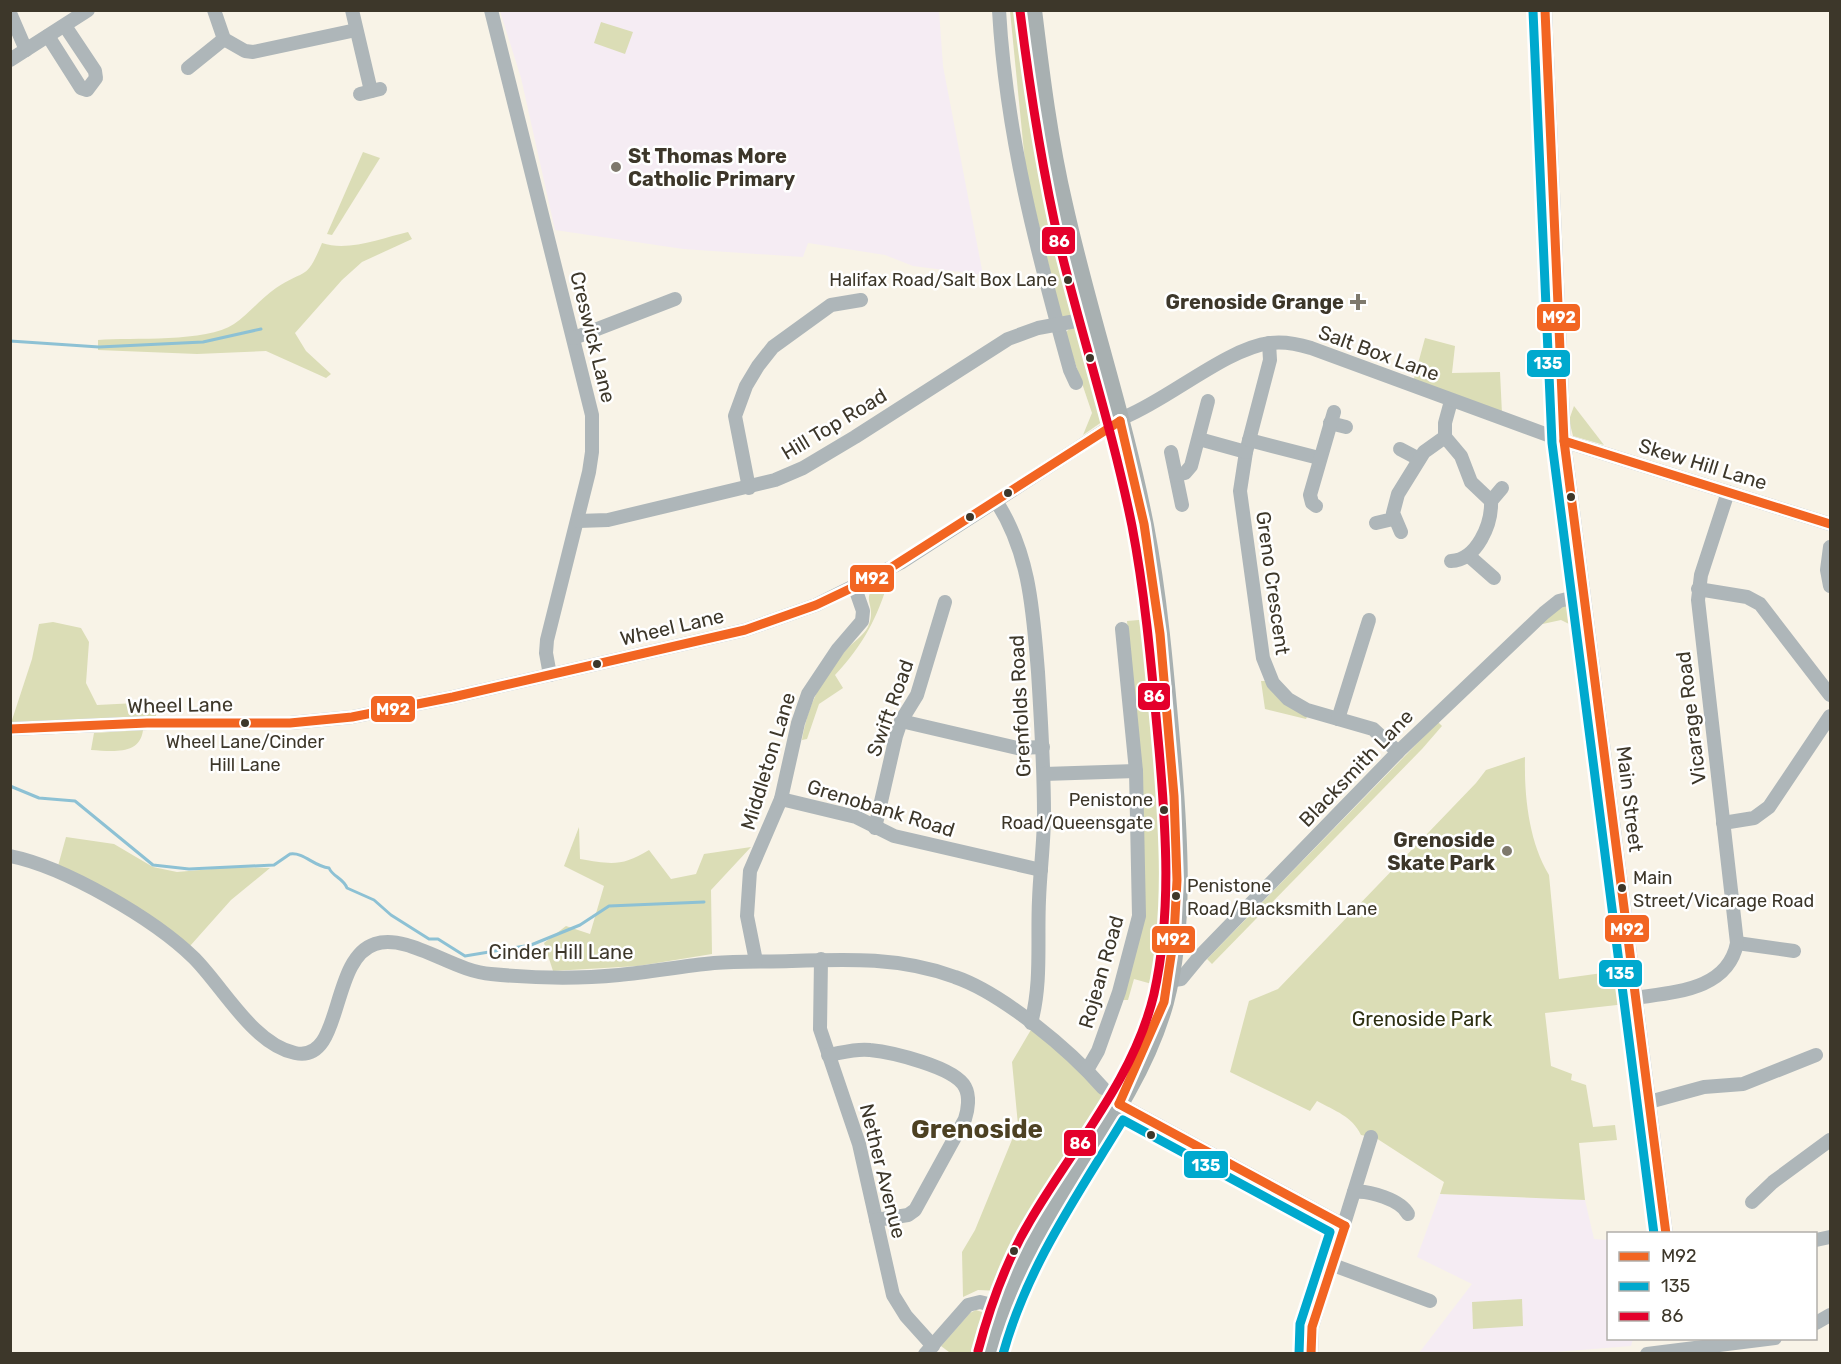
<svg xmlns="http://www.w3.org/2000/svg" width="1841" height="1364" font-family="Rubik,sans-serif">
  <style>
    .education { fill: #f5ecf3 }
    .green { fill: #dbddb6 }
    .lines { fill: none; stroke-linecap: round; stroke-linejoin: round }
    .stream { stroke: #8dc1d4; stroke-width: 3 }
    .minor { stroke: #aeb6b9; stroke-width: 14 }
    .highway { stroke: #a8b0b1; stroke-width: 20 }
    .bus-1-casing { stroke: #fff; stroke-width: 14 }
    .bus-2-casing { stroke: #fff; stroke-width: 14 }
    .bus-3-casing { stroke: #fff; stroke-width: 14 }
    .bus-1 { stroke: #f26522; stroke-width: 9 }
    .bus-2 { stroke: #00a9ce; stroke-width: 9 }
    .bus-3 { stroke: #e4002b; stroke-width: 9 }
    .poi-dot { fill: #7e796c; stroke: #fff; stroke-width: 2 }
    .bus-dot { fill: #3d372a; stroke: #fff; stroke-width: 2 }
    .labels { text-anchor: middle; dominant-baseline: central; stroke-width: 5; stroke-linejoin: round; paint-order: stroke }
    .bus-label { font-size: 18px; fill: #3d372a; stroke: #fff; text-anchor: end }
    .poi-label { font-size: 20px; font-weight: bold; fill: #3d372a; stroke: #fff; text-anchor: end }
    .street-label { font-size: 20px; fill: #3d372a; stroke: #fff }
    .park-label { font-size: 20px; fill: #2d2f11; stroke: #fff }
    .district-label { font-size: 26px; font-weight: bold; fill: #4d4123; stroke: #fff }
    .line-badge { stroke: #fff; stroke-width: 2 }
    .badge-label { font-size: 16px; text-anchor: middle; font-weight: bold; fill: #fff }
  </style>
  <rect width="100%" height="100%" fill="#f8f3e7"/>
  <g class="education">
    <path d="M500,11H939L943,66L983,275L913,266L885,255L808,243L803,257L683,249L555,230L521,78Z"/>
    <path d="M1440,1194L1585,1200L1594,1239L1608,1240V1338L1633,1339L1631,1346L1530,1354L1419,1353L1472,1284L1417,1257Z"/>
  </g>
  <g class="green">
    <path d="M1010,11H1027L1084,314L1062,320L1026,172Z"/>
    <path d="M601,22L633,32L625,54L594,43Z"/>
    <path d="M363,152L380,158L332,235L327,234Z"/>
    <path d="M408,232L412,239L362,262L342,280L295,333L306,351L331,374L326,378L266,351L197,354L98,350V340C133,337 206,343 234,324C249,314 260,299 276,288C306,268 306,282 322,243C348,252 382,238 408,232Z"/>
    <path d="M1083,325L1090,335V356L1103,390L1109,417L1083,435L1092,413L1065,333L1069,329Z"/>
    <path d="M1425,338L1455,346L1452,373L1500,372L1502,414L1413,382Z"/>
    <path d="M1574,406L1604,445L1573,436L1569,420Z"/>
    <path d="M889,579C877,619 863,645 835,675L843,688L819,704L807,739L802,740C808,704 822,678 846,650C852,643 864,635 868,627C880,602 852,597 889,579Z"/>
    <path d="M1571,602L1580,608L1583,631L1561,620L1538,625L1556,607Z"/>
    <path d="M1150,619C1157,690 1163,760 1166,830C1168,882 1169,935 1159,986L1134,979L1128,1000H1121L1144,849L1127,621Z"/>
    <path d="M53,622L81,628L89,642L86,683L97,705L156,702V718L11,723L32,659L39,624Z"/>
    <path d="M1261,681H1265L1279,699L1307,717L1306,719L1265,709Z"/>
    <path d="M1438,722L1442,726L1422,749L1212,964L1207,959Z"/>
    <path d="M143,730C140,756 111,751 91,750L94,733Z"/>
    <path d="M1525,757C1524,796 1529,842 1549,875L1559,979L1624,970L1626,1004L1545,1013L1551,1066L1572,1074L1571,1080L1586,1085L1593,1127L1615,1125L1617,1140L1579,1143L1585,1200L1440,1194L1444,1182L1376,1138L1361,1135C1352,1116 1335,1111 1317,1101L1310,1111L1230,1072L1249,1001L1278,989L1476,783L1486,770Z"/>
    <path d="M579,827L580,859C610,864 622,867 649,850L671,879L696,874L704,854L751,847L711,890L712,954L638,966L553,971L544,943L566,926L590,934L604,886L564,866Z"/>
    <path d="M66,837L114,844L153,867L177,872L235,867L270,868L231,900L190,946L58,866Z"/>
    <path d="M1032,1028C1048,1042 1109,1087 1109,1107L1014,1252L1000,1291L978,1290L963,1297L962,1252L975,1230L1018,1125L1012,1062Z"/>
    <path d="M1522,1299L1523,1326L1473,1329L1472,1302Z"/>
    <path d="M976,1310L982,1312L988,1319L977,1353L949,1352L941,1346L970,1313Z"/>
  </g>
  <g class="lines">
    <g class="stream">
      <path d="M10,341L99,347L203,342L261,329"/>
      <path d="M10,786L39,798L75,801L153,865L189,869L274,865L290,854C304,852 313,866 329,868C333,877 343,878 347,888L374,900L391,915L429,939H438L465,956L531,945L580,925L609,906L704,902"/>
    </g>
    <g class="minor">
      <path d="M214,10L224,39L245,51L253,52L356,30"/>
      <path d="M352,10L371,91"/>
      <path d="M491,10L592,415V452L589,472L547,640L546,653L550,675"/>
      <path d="M999,10C1006,134 1037,252 1070,370L1076,383"/>
      <path d="M1545,10L1564,441L1666,1234"/>
      <path d="M10,13L26,50"/>
      <path d="M48,36L81,88L87,90L96,78L95,71L65,26"/>
      <path d="M10,60L88,10"/>
      <path d="M188,68L224,39"/>
      <path d="M360,94L380,89"/>
      <path d="M574,338L675,299"/>
      <path d="M1269,343L1270,360L1246,452L1240,491L1263,658L1273,683L1288,699L1307,710L1373,729L1398,752"/>
      <path d="M1330,423L1346,427"/>
      <path d="M1199,439L1246,452"/>
      <path d="M1249,440L1319,458"/>
      <path d="M1400,449L1419,459"/>
      <path d="M1171,452L1182,505"/>
      <path d="M1176,475L1185,473L1191,466L1208,401"/>
      <path d="M749,488L735,416L746,386L758,366L773,347L831,305L861,300"/>
      <path d="M996,501C1030,553 1033,612 1038,672C1041,719 1044,766 1044,814C1044,843 1040,871 1039,900C1037,942 1042,982 1031,1023"/>
      <path d="M1491,501L1502,488"/>
      <path d="M1316,506L1312,503L1310,495L1334,412"/>
      <path d="M578,521L608,520L775,480L803,468L855,437L1008,339L1038,328L1092,318"/>
      <path d="M1376,523L1393,519"/>
      <path d="M1401,532L1393,513L1398,494L1424,452L1445,437"/>
      <path d="M1830,547L1827,570L1830,586"/>
      <path d="M1469,556L1494,578"/>
      <path d="M1451,561C1477,560 1492,524 1491,501L1471,482L1461,456L1445,437V423L1451,401"/>
      <path d="M1698,589L1747,597L1760,604L1830,695"/>
      <path d="M1338,719L1369,620"/>
      <path d="M901,721L1017,748L1043,747"/>
      <path d="M10,729L147,723H290L352,717L453,697L745,630L816,605L902,562L1127,416C1170,398 1228,348 1270,343C1284,341 1298,344 1311,348L1564,441L1830,524"/>
      <path d="M1044,774L1136,771"/>
      <path d="M781,799L856,817L894,836L1041,870"/>
      <path d="M1723,823L1754,818L1769,807L1830,716"/>
      <path d="M875,828L896,736L901,721L917,695L945,602"/>
      <path d="M10,856C65,867 154,919 194,958C223,987 253,1044 295,1053C344,1064 329,959 375,944C408,933 454,972 491,974C532,978 578,979 619,975C651,972 682,966 714,963C740,961 766,962 791,961C848,959 901,957 955,977C1002,993 1070,1050 1103,1088"/>
      <path d="M1737,943L1794,951"/>
      <path d="M821,959L820,1029L859,1144L893,1295L906,1316L933,1346"/>
      <path d="M756,961L747,916L750,871L781,799L798,723L808,694L838,649L862,621L863,611L855,588"/>
      <path d="M1168,981L1181,979L1200,956L1398,752L1544,613L1559,601L1583,595"/>
      <path d="M1635,998C1675,992 1728,990 1737,943L1698,600L1701,575L1728,492"/>
      <path d="M828,1055C841,1053 856,1048 870,1050C891,1052 955,1067 965,1087C970,1096 968,1110 965,1119L915,1210L908,1215L876,1220"/>
      <path d="M1087,1070L1098,1051L1119,992L1139,916L1136,771L1122,629"/>
      <path d="M1649,1102L1704,1087L1743,1084L1816,1055"/>
      <path d="M1119,1104L1345,1226"/>
      <path d="M1354,1192C1369,1190 1401,1200 1408,1214"/>
      <path d="M1752,1202L1773,1182L1830,1140"/>
      <path d="M1816,1240L1830,1237"/>
      <path d="M1333,1265L1430,1301"/>
      <path d="M1816,1323L1830,1315"/>
      <path d="M925,1354L968,1305L980,1302L1004,1308"/>
      <path d="M1311,1354L1312,1327L1371,1137"/>
      <path d="M1647,1354L1775,1338"/>
    </g>
    <path class="highway" d="M990,1354C1001,1309 1018,1263 1042,1223C1086,1152 1141,1085 1164,1002C1184,926 1178,841 1172,764C1165,684 1159,604 1144,526C1123,418 1087,313 1063,205C1048,141 1040,76 1032,10"/>
    <g class="bus-1-casing">
      <g id="bus-1">
        <path d="M1545,10L1564,441L1666,1234"/>
        <path d="M1564,441L1830,524"/>
        <path d="M10,729L147,723H290L352,717L453,697L745,630L816,605L881,574L1120,421"/>
        <path d="M1119,1104L1164,1002L1174,936L1177,880L1174,796L1160,634L1144,524L1120,421"/>
        <path d="M1119,1104L1345,1226"/>
        <path d="M1311,1354L1312,1327L1345,1226"/>
      </g>
    </g>
    <g class="bus-2-casing">
      <g id="bus-2">
        <path d="M1533,11L1552,443L1654,1234"/>
        <path d="M1003,1354C1027,1267 1077,1196 1123,1120L1330,1232L1300,1324L1299,1354"/>
      </g>
    </g>
    <g class="bus-3-casing">
      <path id="bus-3" d="M978,1351C990,1306 1006,1261 1030,1221C1073,1147 1134,1079 1154,994C1172,913 1166,830 1159,749C1152,674 1146,599 1132,526C1113,432 1083,340 1060,247C1042,169 1030,91 1020,11"/>
    </g>
    <use href="#bus-1" class="bus-1"/>
    <use href="#bus-2" class="bus-2"/>
    <use href="#bus-3" class="bus-3"/>
  </g>
  <g class="poi-dot">
    <circle cx="616" cy="167" r="6"/>
    <path d="M1355 293h6v6h6v6h-6v6h-6v-6h-6v-6h6z"/>
    <circle cx="1507" cy="851" r="6"/>
  </g>
  <g class="bus-dot">
    <circle cx="1068" cy="280" r="5"/>
    <circle cx="1090" cy="358" r="5"/>
    <circle cx="1008" cy="493" r="5"/>
    <circle cx="1571" cy="497" r="5"/>
    <circle cx="970" cy="517" r="5"/>
    <circle cx="597" cy="664" r="5"/>
    <circle cx="245" cy="723" r="5"/>
    <circle cx="1164" cy="810" r="5"/>
    <circle cx="1622" cy="888" r="5"/>
    <circle cx="1176" cy="896" r="5"/>
    <circle cx="1151" cy="1135" r="5"/>
    <circle cx="1014" cy="1251" r="5"/>
  </g>
  <g class="labels">
    <g class="bus-label">
      <text x="1057" y="280">Halifax Road/Salt Box Lane</text>
      <text x="245" y="742" text-anchor="middle">Wheel Lane/Cinder<tspan x="245" dy="23">Hill Lane</tspan></text>
      <text x="1153" y="800">Penistone<tspan x="1153" dy="23">Road/Queensgate</tspan></text>
      <text x="1633" y="878" text-anchor="start">Main<tspan x="1633" dy="23">Street/Vicarage Road</tspan></text>
      <text x="1187" y="886" text-anchor="start">Penistone<tspan x="1187" dy="23">Road/Blacksmith Lane</tspan></text>
    </g>
    <g class="poi-label">
      <text x="628" y="156" text-anchor="start">St Thomas More<tspan x="628" dy="23">Catholic Primary</tspan></text>
      <text x="1344" y="302">Grenoside Grange</text>
      <text x="1495" y="840">Grenoside<tspan x="1495" dy="23">Skate Park</tspan></text>
    </g>
    <g class="street-label">
      <text transform="translate(593 337) rotate(76)">Creswick Lane</text>
      <text transform="translate(1379 353) rotate(20)">Salt Box Lane</text>
      <text transform="translate(834 424) rotate(-31)">Hill Top Road</text>
      <text transform="translate(1703 464) rotate(17)">Skew Hill Lane</text>
      <text transform="translate(1273 583) rotate(82)">Greno Crescent</text>
      <text transform="translate(672 627) rotate(-13)">Wheel Lane</text>
      <text transform="translate(180 705) rotate(-1)">Wheel Lane</text>
      <text transform="translate(1020 706) rotate(-93)">Grenfolds Road</text>
      <text transform="translate(890 708) rotate(-70)">Swift Road</text>
      <text transform="translate(1691 718) rotate(-97)">Vicarage Road</text>
      <text transform="translate(768 761) rotate(-73)">Middleton Lane</text>
      <text transform="translate(1356 768) rotate(-46)">Blacksmith Lane</text>
      <text transform="translate(1630 799) rotate(83)">Main Street</text>
      <text transform="translate(881 808) rotate(17)">Grenobank Road</text>
      <text x="561" y="952">Cinder Hill Lane</text>
      <text transform="translate(1101 972) rotate(-74)">Rojean Road</text>
      <text transform="translate(883 1171) rotate(76)">Nether Avenue</text>
    </g>
    <g class="park-label">
      <text x="1422" y="1019">Grenoside Park</text>
    </g>
    <g class="district-label">
      <text x="977" y="1129">Grenoside</text>
    </g>
  </g>
  <g class="line-badge">
    <rect x="1041" y="226" width="35" height="29" rx="6" fill="#e4002b"/>
    <rect x="1536" y="303" width="45" height="29" rx="6" fill="#f26522"/>
    <rect x="1526" y="349" width="45" height="29" rx="6" fill="#00a9ce"/>
    <rect x="849" y="564" width="46" height="29" rx="6" fill="#f26522"/>
    <rect x="1137" y="682" width="34" height="29" rx="6" fill="#e4002b"/>
    <rect x="370" y="695" width="46" height="28" rx="6" fill="#f26522"/>
    <rect x="1604" y="914" width="46" height="29" rx="6" fill="#f26522"/>
    <rect x="1151" y="925" width="45" height="29" rx="6" fill="#f26522"/>
    <rect x="1598" y="959" width="45" height="29" rx="6" fill="#00a9ce"/>
    <rect x="1063" y="1129" width="34" height="28" rx="6" fill="#e4002b"/>
    <rect x="1183" y="1150" width="46" height="29" rx="6" fill="#00a9ce"/>
  </g>
  <g class="badge-label">
    <text x="1059" y="247">86</text>
    <text x="1559" y="323">M92</text>
    <text x="1548" y="369">135</text>
    <text x="872" y="584">M92</text>
    <text x="1154" y="702">86</text>
    <text x="393" y="715">M92</text>
    <text x="1627" y="935">M92</text>
    <text x="1173" y="945">M92</text>
    <text x="1620" y="979">135</text>
    <text x="1080" y="1149">86</text>
    <text x="1206" y="1171">135</text>
  </g>
  <rect width="1841" height="1364" fill="none" stroke="#3d372a" stroke-width="24"/>
  <rect x="1607" y="1232" width="210" height="108" fill="#ffffff" stroke="#b1afaa" stroke-width="1.5"/>
  <rect x="1619" y="1252" width="30" height="9" fill="#f26522" stroke="#b1afaa" stroke-width="1.5"/>
  <text x="1661" y="1262" font-size="18" fill="#3d372a">M92</text>
  <rect x="1619" y="1282" width="30" height="9" fill="#00a9ce" stroke="#b1afaa" stroke-width="1.5"/>
  <text x="1661" y="1292" font-size="18" fill="#3d372a">135</text>
  <rect x="1619" y="1312" width="30" height="9" fill="#e4002b" stroke="#b1afaa" stroke-width="1.5"/>
  <text x="1661" y="1322" font-size="18" fill="#3d372a">86</text>
</svg>
